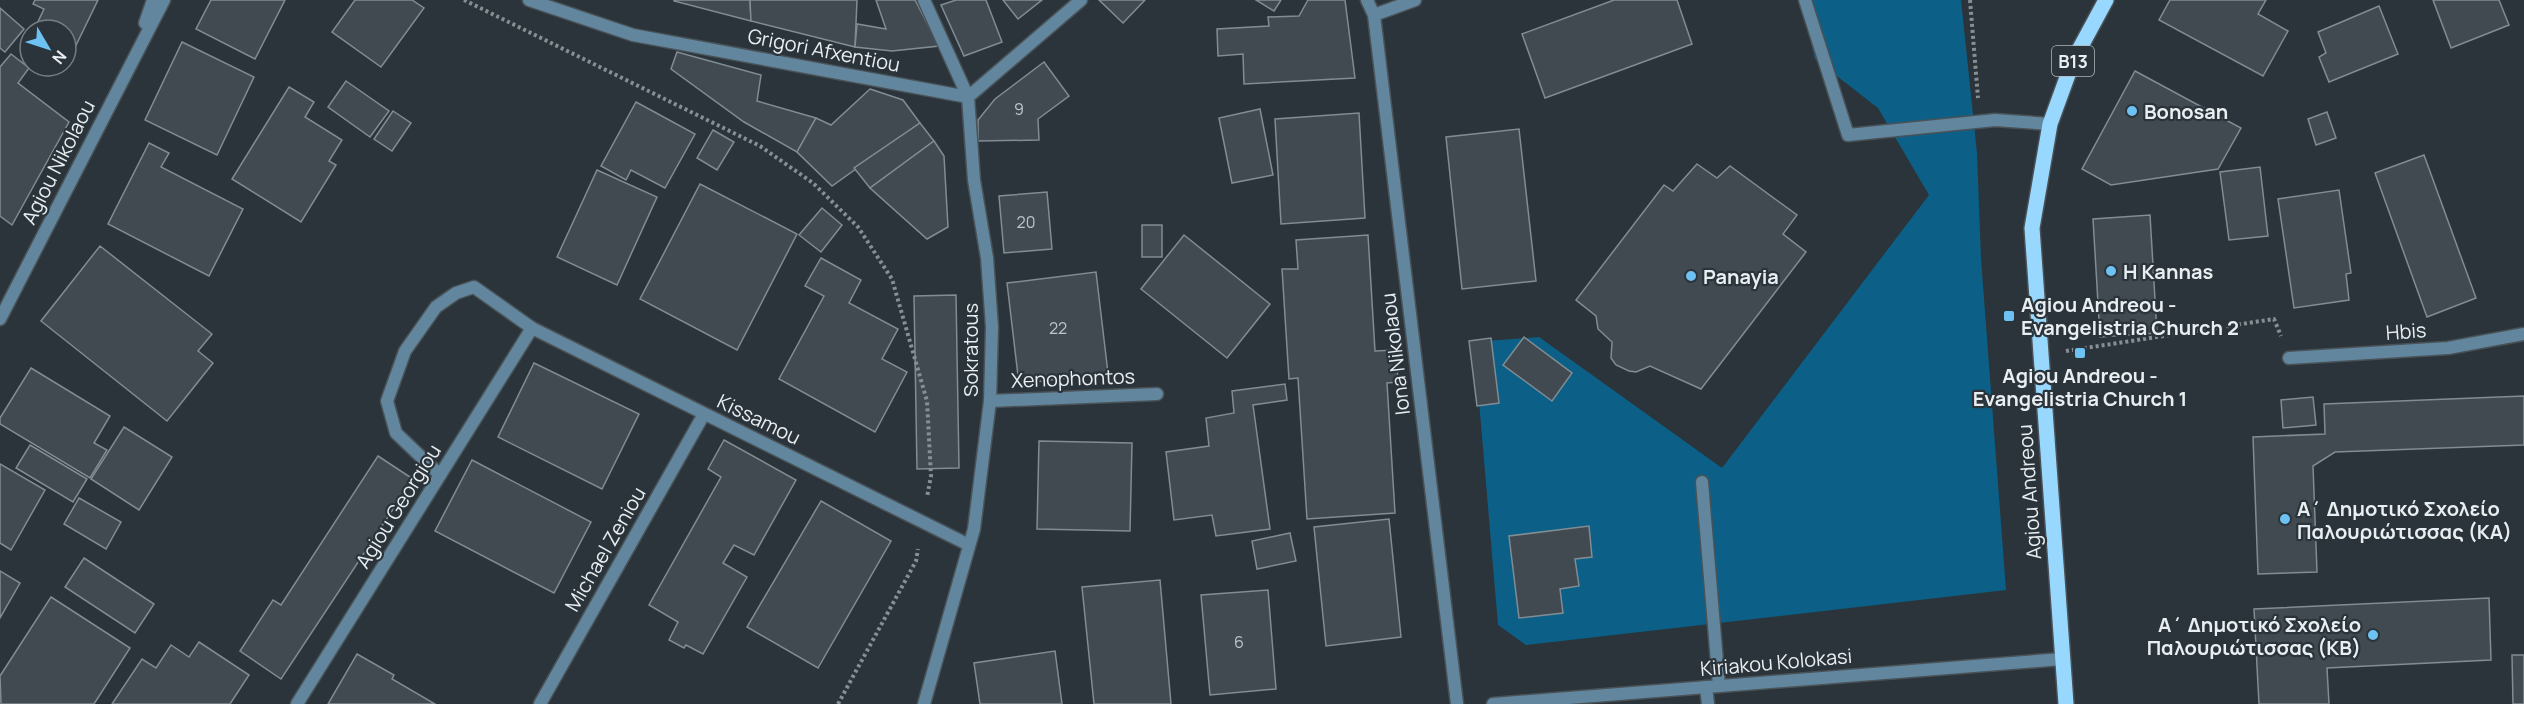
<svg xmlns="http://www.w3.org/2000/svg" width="2524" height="704" font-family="Manrope,sans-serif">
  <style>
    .green { fill: #0c6087 }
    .building { fill: #414a50; stroke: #818c93; stroke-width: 1.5 }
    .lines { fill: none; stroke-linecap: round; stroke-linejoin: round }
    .service-casing { stroke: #495257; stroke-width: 15 }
    .minor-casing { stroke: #495257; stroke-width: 15 }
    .primary-casing { stroke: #495257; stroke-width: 18 }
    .path { stroke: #878f93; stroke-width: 4; stroke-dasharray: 3 3; stroke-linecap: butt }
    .service { stroke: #61869e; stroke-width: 12 }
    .minor { stroke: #61869e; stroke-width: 12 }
    .primary { stroke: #99d8fe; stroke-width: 15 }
    .poi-dot { fill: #6ec2f3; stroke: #2b343a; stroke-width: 2 }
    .labels { text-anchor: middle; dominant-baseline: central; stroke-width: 4.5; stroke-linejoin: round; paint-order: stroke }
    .number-label { font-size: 16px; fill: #bec5c9 }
    .shield { fill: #2b343a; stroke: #afb6ba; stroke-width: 1.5 }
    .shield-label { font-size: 18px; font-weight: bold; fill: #e8eef1 }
    .street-label { font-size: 20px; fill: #e8eef1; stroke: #2b343a }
    .poi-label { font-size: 20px; font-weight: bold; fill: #e8eef1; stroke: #2b343a; text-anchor: start }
  </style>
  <rect width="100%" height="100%" fill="#2b343a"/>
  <path class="green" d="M1801,0H1961L1977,153L1981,259L2006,590L1526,645L1498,625L1474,342L1539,337L1722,468L1929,195L1878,108L1815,59Z"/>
  <g class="building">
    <path d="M35,0H98L65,68L62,66H66V30H34L44,9L33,4Z"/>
    <path d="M211,0H285L255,59L196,29Z"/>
    <path d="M355,0H412L424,8L381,67L332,32Z"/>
    <path d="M750,0L751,21L674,1V0Z"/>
    <path d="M750,0H857L855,47L751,21Z"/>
    <path d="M876,0H915L939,46L892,51L855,47L857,24L886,29Z"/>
    <path d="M956,0H986L1002,42L964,56L941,5Z"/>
    <path d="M1003,0H1042L1018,19Z"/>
    <path d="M1099,0H1145L1123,23Z"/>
    <path d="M1256,0H1281L1274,11Z"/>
    <path d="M1308,0H1345L1355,78L1244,84L1243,54L1218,56L1217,29L1269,26L1268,17L1299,16Z"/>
    <path d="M1614,0H1677L1692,44L1545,98L1522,34Z"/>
    <path d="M2170,0H2266L2258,14L2288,31L2263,76L2159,20Z"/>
    <path d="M2433,0H2499L2509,25L2451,48Z"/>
    <path d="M2379,6L2398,54L2329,82L2319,57L2326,53L2318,32Z"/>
    <path d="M0,8L24,29L5,52L0,48Z"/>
    <path d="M182,42L254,77L217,155L145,120Z"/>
    <path d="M677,52L761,75L757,101L816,118L797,152L744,122L671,69Z"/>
    <path d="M11,54L29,68L18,83L69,122L12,225L0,216V67Z"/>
    <path d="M1044,62L1069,96L1038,119L1039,140L978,141V120L995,99Z"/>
    <path d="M2135,71L2241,128L2218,169L2111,185L2082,169Z"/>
    <path d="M346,81L389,111L370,137L328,107Z"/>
    <path d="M289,87L314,102L305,117L342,140L329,161L336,165L301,222L232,179Z"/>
    <path d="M870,89L903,100L920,123L832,186L797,152L816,118L831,125Z"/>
    <path d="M636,102L695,134L665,188L631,170L626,180L601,166Z"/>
    <path d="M1260,109L1273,175L1232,183L1219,118Z"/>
    <path d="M393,111L411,123L392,151L374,139Z"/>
    <path d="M2327,112L2336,138L2316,145L2308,119Z"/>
    <path d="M1359,113L1365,218L1281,224L1275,119Z"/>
    <path d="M920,123L934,141L870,188L854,168Z"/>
    <path d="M1519,129L1536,281L1462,289L1446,137Z"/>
    <path d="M713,130L734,142L717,170L697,158Z"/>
    <path d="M934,141L944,156L948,227L927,239L870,188Z"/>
    <path d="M149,143L169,153L161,167L243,209L209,276L108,224Z"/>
    <path d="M2424,155L2476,298L2427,317L2375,173Z"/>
    <path d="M1697,164L1717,178L1730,166L1797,215L1783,234L1806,252L1701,389L1650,366L1636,372L1629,371L1616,365L1611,358L1612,342L1598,329L1596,316L1576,300L1664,185L1673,191Z"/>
    <path d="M2260,167L2268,236L2229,240L2220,172Z"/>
    <path d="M597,170L657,197L617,285L557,257Z"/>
    <path d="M700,184L797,234L737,350L640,299Z"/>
    <path d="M2339,190L2351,273L2346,274L2349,300L2294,308L2278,199Z"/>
    <path d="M1047,192L1052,249L1004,253L999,196Z"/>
    <path d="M822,208L842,225L821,252L799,235Z"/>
    <path d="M2150,215L2157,333L2100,337L2093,219Z"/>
    <rect x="1142" y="225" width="20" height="32"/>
    <path d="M1184,235L1270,304L1227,358L1141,289Z"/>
    <path d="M1368,235L1375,351L1396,350L1398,382L1387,383L1395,513L1307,519L1298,378L1289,379L1282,269H1298L1296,240Z"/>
    <path d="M100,246L212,334L198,351L213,363L167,421L41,321Z"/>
    <path d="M821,258L861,280L849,303L898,329L882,359L907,372L875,432L779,379L824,296L805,286Z"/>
    <path d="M1096,272L1108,373L1019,384L1007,283Z"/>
    <path d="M956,295L959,468L917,469L914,296Z"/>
    <path d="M1524,337L1572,373L1552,401L1503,365Z"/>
    <path d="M1491,338L1499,403L1477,406L1469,341Z"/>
    <path d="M534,363L639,414L602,489L498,437Z"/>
    <path d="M31,368L110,416L94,443L107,450L90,478L0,424V418Z"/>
    <path d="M1285,384L1287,400L1253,405L1270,529L1216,536L1212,515L1174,520L1166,452L1209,446L1206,418L1234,413L1232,391Z"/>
    <path d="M2524,396V445L2335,452L2313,466L2317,572L2258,574L2253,437L2325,434L2324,404Z"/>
    <path d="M2313,397L2316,425L2283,428L2281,400Z"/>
    <path d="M124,427L172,457L139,510L91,479Z"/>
    <path d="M724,440L796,480L754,555L734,545L723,563L747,577L703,654L686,645L684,648L669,640L678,622L649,605L721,477L708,469Z"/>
    <path d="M1039,441L1132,443L1130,531L1037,529Z"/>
    <path d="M30,445L87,479L73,502L16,468Z"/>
    <path d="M378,456L413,479L281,679L240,651L273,600L281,605Z"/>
    <path d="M472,460L591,522L554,593L435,531Z"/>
    <path d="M0,464L45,490L11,550L0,543Z"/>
    <path d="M79,498L121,522L106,549L64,524Z"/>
    <path d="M821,501L891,541L818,668L747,627Z"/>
    <path d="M1389,519L1401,637L1326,646L1314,527Z"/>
    <path d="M1589,526L1592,557L1575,559L1579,586L1560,589L1563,613L1519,618L1509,536Z"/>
    <path d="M1290,533L1296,561L1257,569L1252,541Z"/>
    <path d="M84,558L154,604L135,633L65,587Z"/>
    <path d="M0,571L20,583L0,618Z"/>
    <path d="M1160,580L1171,704H1094L1082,587Z"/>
    <path d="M1268,590L1276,689L1210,695L1201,595Z"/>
    <path d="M51,597L130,648L94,704H1L0,676Z"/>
    <path d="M2489,598L2491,660L2327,668L2329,704H2259L2254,609Z"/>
    <path d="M199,642L249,675L230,704H112L142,659L156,668L171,645L189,657Z"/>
    <path d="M1055,651L1062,704H980L974,663Z"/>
    <path d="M357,654L394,675L392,679L435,704H328Z"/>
    <path d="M2512,655H2524V704H2513Z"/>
  </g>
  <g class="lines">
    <g class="service-casing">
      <g id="service">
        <path d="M1805,0L1848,135L1995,120L2050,124"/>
        <path d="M440,475L396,433L387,401L405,351L436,307L456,293L474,287L532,328"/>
        <path d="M1702,482L1719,686"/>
      </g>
    </g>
    <g class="minor-casing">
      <g id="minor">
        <path d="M529,0L633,35L968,97"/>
        <path d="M924,0L968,97L974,180L987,258L992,327L990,401L974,529L924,704"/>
        <path d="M1367,0L1374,15L1457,704"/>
        <path d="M1374,15L1415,0"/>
        <path d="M145,23L153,0"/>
        <path d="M968,97L1081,0"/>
        <path d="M0,319L164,0"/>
        <path d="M2289,358L2448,348L2524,334"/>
        <path d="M990,401L1157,394"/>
        <path d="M1706,687L1708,704"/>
        <path d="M297,704L532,328L969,545"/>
        <path d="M540,704L704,414"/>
        <path d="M1493,704L2062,659"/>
      </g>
    </g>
    <g class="primary-casing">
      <path id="primary" d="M2066,704L2032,228L2050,124L2073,61L2106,0"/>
    </g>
    <g class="path">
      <path d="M464,0L760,146L813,183L858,227L892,279L927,401L931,476L927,497"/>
      <path d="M1970,0L1978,98"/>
      <path d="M2066,351L2274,319L2281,336"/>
      <path d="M838,704L916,561L918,549"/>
    </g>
    <use href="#service" class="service"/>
    <use href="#minor" class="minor"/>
    <use href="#primary" class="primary"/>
  </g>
  <g class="poi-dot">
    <circle cx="2132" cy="111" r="6"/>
    <circle cx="2111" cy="271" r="6"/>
    <circle cx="1691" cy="276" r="6"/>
    <rect x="2003" y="310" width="12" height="12" rx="3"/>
    <rect x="2074" y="347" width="12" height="12" rx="3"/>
    <circle cx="2285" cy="519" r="6"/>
    <circle cx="2373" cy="635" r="6"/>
  </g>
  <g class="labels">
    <g class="number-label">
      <text x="1019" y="109">9</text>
      <text x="1026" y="222">20</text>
      <text x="1058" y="328">22</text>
      <text x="1239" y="642">6</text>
    </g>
    <rect class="shield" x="2052" y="46" width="42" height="30" rx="4.5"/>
    <g class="shield-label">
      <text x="2073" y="61">B13</text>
    </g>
    <g class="street-label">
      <text transform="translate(824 50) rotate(11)">Grigori Afxentiou</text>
      <text transform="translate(58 162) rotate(-63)">Agiou Nikolaou</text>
      <text transform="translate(2406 331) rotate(-4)">Hbis</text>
      <text transform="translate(970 350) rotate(-90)">Sokratous</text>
      <text transform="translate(1395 354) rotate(-97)">Iona Nikolaou</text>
      <text transform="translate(1073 378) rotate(-2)">Xenophontos</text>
      <text transform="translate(759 419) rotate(26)">Kissamou</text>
      <text transform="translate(2029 492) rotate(-94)">Agiou Andreou</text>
      <text transform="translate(398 506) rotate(-58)">Agiou Georgiou</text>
      <text transform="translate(605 549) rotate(-60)">Michael Zeniou</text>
      <text transform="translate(1776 662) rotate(-5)">Kiriakou Kolokasi</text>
    </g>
    <g class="poi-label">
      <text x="2144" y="111">Bonosan</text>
      <text x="2123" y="271">H Kannas</text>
      <text x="1703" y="276">Panayia</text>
      <text x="2021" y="304">Agiou Andreou -<tspan x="2021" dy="23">Evangelistria Church 2</tspan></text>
      <text x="2080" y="375" text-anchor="middle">Agiou Andreou -<tspan x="2080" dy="23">Evangelistria Church 1</tspan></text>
      <text x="2297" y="508">Α΄ Δημοτικό Σχολείο<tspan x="2297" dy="23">Παλουριώτισσας (ΚΑ)</tspan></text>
      <text x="2361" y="624" text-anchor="end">Α΄ Δημοτικό Σχολείο<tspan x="2361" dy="23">Παλουριώτισσας (ΚΒ)</tspan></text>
    </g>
  </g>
  <g transform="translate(48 48) rotate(129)"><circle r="28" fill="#2b343a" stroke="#777e83" stroke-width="1.5"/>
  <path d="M0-4.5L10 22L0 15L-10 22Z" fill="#6ec2f3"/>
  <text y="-9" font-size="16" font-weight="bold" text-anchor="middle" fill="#e8eef1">N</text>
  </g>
</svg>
